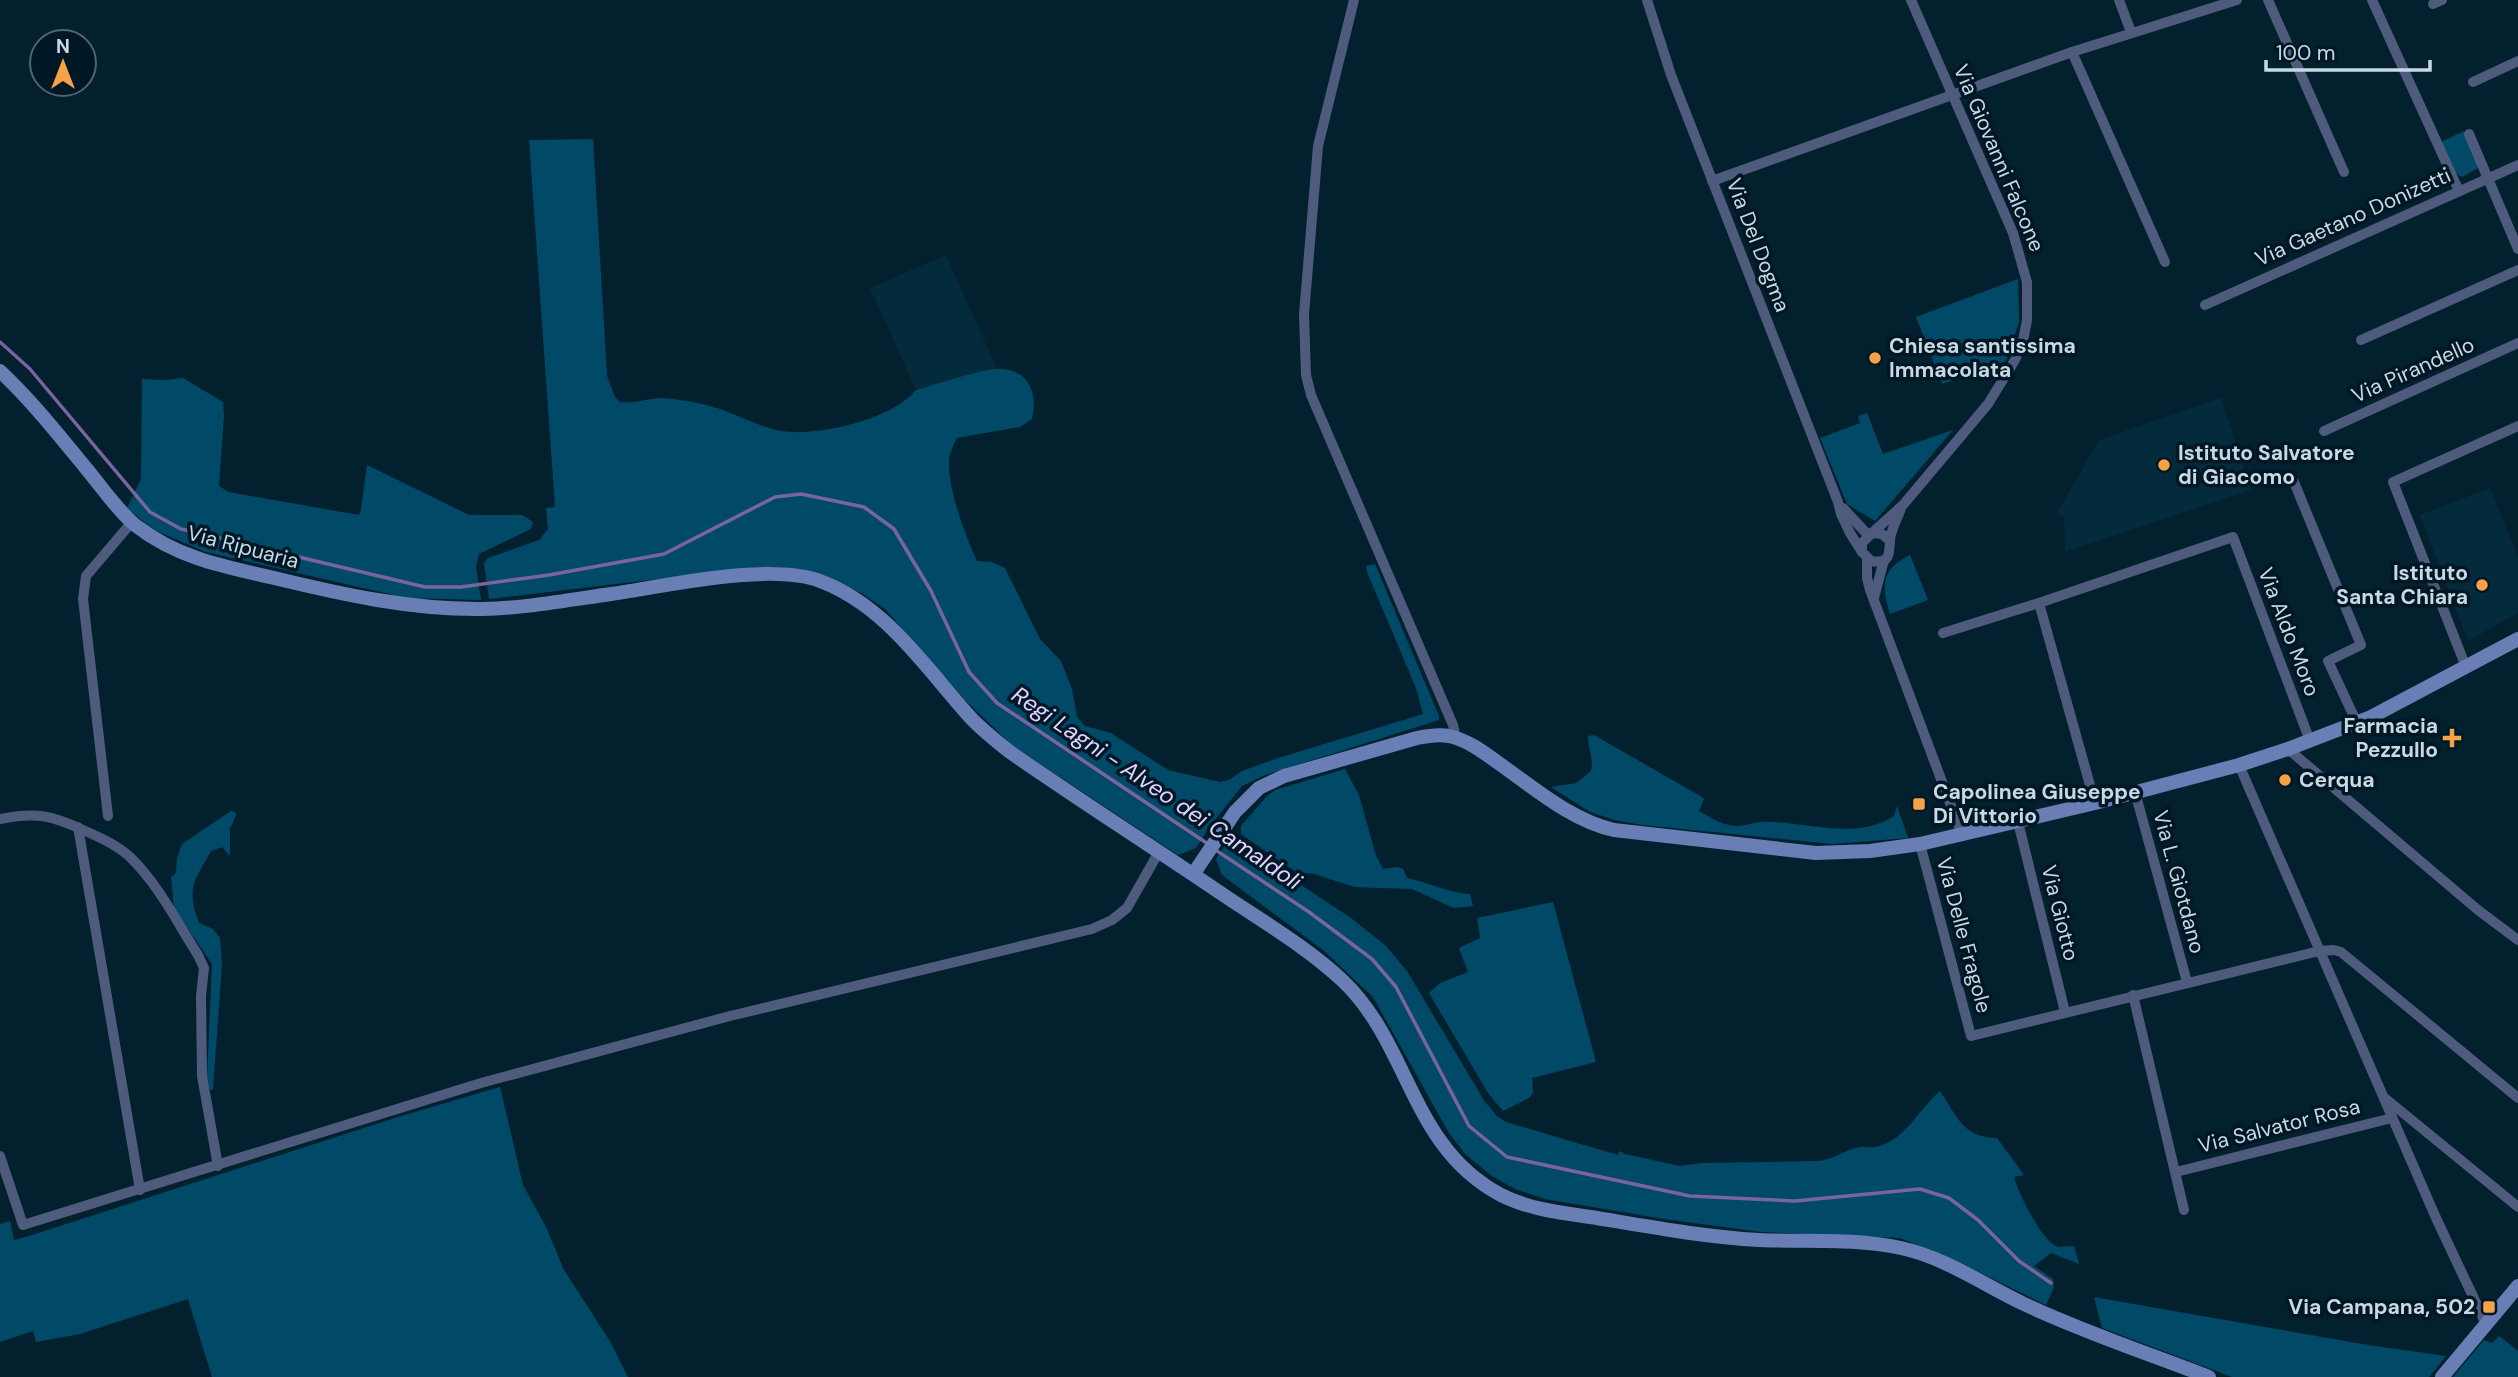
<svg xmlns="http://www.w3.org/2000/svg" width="2518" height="1377" font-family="'DM Sans',sans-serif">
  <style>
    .built { fill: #042b3c }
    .green { fill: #004a68 }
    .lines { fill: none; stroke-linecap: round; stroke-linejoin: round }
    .stream { stroke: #79649e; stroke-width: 3.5 }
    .street { stroke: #4e5b7d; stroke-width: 10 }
    .secondary { stroke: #697eb5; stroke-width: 14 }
    .poi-dot { fill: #f7a149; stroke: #001725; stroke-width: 2.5 }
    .labels { text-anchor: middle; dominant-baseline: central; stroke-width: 7; stroke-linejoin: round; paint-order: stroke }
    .street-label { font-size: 21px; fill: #c9d9e3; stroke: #001725 }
    .poi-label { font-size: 21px; font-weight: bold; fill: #c9d9e3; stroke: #001725; text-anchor: start }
    .water-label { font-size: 23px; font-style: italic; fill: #e3d2ff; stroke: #001725 }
  </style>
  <rect width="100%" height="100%" fill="#03202f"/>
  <g class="built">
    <path d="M946,255L997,369L916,390L870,288Z"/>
    <path d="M2221,398L2251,490L2065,552L2064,517L2057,513L2099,440Z"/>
    <path d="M2490,488L2518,557V613L2468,641L2420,515Z"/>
  </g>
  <g class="green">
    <path d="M2464,131L2480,167L2462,177L2454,172L2441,142Z"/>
    <path d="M593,139L607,376L615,397L620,402C637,404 647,398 662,398C677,399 696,402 710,406C734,412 757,427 781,431C817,437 893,419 916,390C938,384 978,370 998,369C1029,368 1038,393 1032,419L1020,427L957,438C954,444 950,452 949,459C947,487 965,535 977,561L992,562L1005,568L1040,639L1061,661L1072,689L1077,717L1085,726L1111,733L1168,770L1220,782L1229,780L1242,771L1278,758L1423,714L1416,688L1367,572L1366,566L1375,564L1439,716V720L1265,775L1242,786L1210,826L1196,848L1178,855L1013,746L964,699L885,609L863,594L824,575L792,568L760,567L489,599L484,563L488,558L539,540L548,529L546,508L555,507L529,140Z"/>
    <path d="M2018,279L2019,322L2006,361L1942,384L1916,317Z"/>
    <path d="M183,378L223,402L224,416L219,486L228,492L359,515L361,510L367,465L469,515H522L533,522L531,529L479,554L476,567L481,600L407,598L206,552L154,530L127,508L141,479L142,379L165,380Z"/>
    <path d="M1867,413L1883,454L1953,430L1875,521L1847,504L1820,438L1860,423L1858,416Z"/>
    <path d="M1910,555L1928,600L1890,614C1881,586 1881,569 1910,555Z"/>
    <path d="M1594,735L1702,797L1704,799L1699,811C1709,816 1718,823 1729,825C1740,828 1750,823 1761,822C1804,820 1854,842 1894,816L1897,806L1908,838L1832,844L1642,825L1615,820L1590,812L1551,787L1576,783L1591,771C1594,758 1588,749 1588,736Z"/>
    <path d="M1345,769L1359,795L1376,856L1383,869L1398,867L1403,869L1407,878C1426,882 1451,893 1470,894L1473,906L1454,908L1412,889L1354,887L1311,873L1299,874L1241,834V826L1267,796L1275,790Z"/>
    <path d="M231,811L235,812L236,815L230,829V856L222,847L211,851C194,881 186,888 199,923L213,929L220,938L222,964L213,1090H210L207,1076L212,964L174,908L171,877L176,873L177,858L182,844Z"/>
    <path d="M1230,838L1351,918L1385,945L1407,971L1485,1102L1497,1116L1506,1122L1618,1155L1619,1151L1625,1154L1680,1166L1702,1163L1818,1161C1835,1159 1844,1150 1859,1147C1864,1146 1870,1148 1875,1147C1904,1142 1919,1109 1940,1091C1957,1116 1963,1138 1997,1138L2024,1175L2014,1177C2018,1193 2042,1242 2058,1247L2074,1246L2079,1264L2051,1253L2034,1266L2053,1279L2054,1287L2046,1305L1944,1255L1900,1238L1761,1232L1664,1219L1545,1199L1515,1189L1492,1176L1466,1155L1449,1133L1373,997L1323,950L1222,875L1216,859Z"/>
    <path d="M1553,902L1596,1062L1532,1078L1533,1093L1529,1098L1503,1111L1488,1093L1429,993L1440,983L1468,972L1459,948L1480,938L1477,918Z"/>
    <path d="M500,1087L523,1185L546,1227L564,1270L611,1343L628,1377H212L188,1299L80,1334L36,1342L33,1331L0,1342V1224L10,1221L14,1240L29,1236L401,1116Z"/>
    <path d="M2094,1297L2368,1345L2446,1356L2429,1377H2232L2102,1328Z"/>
    <path d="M2499,1336L2518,1351V1377H2453L2484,1340L2492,1343Z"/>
  </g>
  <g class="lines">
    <g class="stream">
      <path d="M0,342L30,369L150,512L181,529L425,587H461L549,575L664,554L775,497L801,494L864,507L894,529L931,591L969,672L997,703L1208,844"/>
      <path d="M1214,849L1309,912L1372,959L1396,987L1469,1126L1507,1157L1690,1196L1795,1201L1920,1189L1949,1198L1978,1220L2019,1261L2051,1283"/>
    </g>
    <g class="street">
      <path d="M1354,0L1318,146L1304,314L1306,375L1311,395L1453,725L1456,739"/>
      <path d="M1647,0L1671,75L1838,502L1841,514L1850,533L1862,552"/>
      <path d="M2119,0L2131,32"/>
      <path d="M2268,0L2344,172"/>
      <path d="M2372,0L2459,191"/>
      <path d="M2433,4L2442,0"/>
      <path d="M2072,52L2165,262"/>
      <path d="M2473,82L2518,61"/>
      <path d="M2469,134L2518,249"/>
      <path d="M1712,181L2072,52L2237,0"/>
      <path d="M2205,305L2518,165"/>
      <path d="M2361,340L2518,270"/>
      <path d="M2324,431L2518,343"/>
      <path d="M2294,482L2361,645L2328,661L2357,723"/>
      <path d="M1843,508L1868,535"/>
      <path d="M1872,533L1903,505L1988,404L2015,360L2023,341L2027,320V282L2013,233L1911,0"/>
      <path d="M1890,541L1882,534L1872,533L1862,543V552L1871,561C1890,564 1889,555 1890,541C1890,531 1898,518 1901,508"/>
      <path d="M1867,559V578L1870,590L1962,835"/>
      <path d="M1874,598L1884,560"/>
      <path d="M2039,603L2095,803"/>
      <path d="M1943,633L2039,603L2233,537L2310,741"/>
      <path d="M2466,667L2393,482L2518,426"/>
      <path d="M2288,749L2478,910L2518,940"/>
      <path d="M2239,765L2436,1218L2486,1324"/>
      <path d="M2135,792L2187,982"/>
      <path d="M108,816L83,599L86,576L132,522"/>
      <path d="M0,819C36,812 51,815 83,830C99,837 117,845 130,857C158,884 177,922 198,955L204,968L201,996L202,1076L218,1166"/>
      <path d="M2018,822L2065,1012"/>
      <path d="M78,827L140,1190"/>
      <path d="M1920,844L1971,1036L2319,951L2334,950L2341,952L2518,1098"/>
      <path d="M2133,995L2184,1210"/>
      <path d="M2386,1099L2518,1207"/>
      <path d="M0,1156L23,1225L481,1083L730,1016L1092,929L1112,920L1127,908L1156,857"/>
      <path d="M2176,1172L2392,1118"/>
    </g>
    <g class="secondary">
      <path d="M0,371C31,400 58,434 85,467C101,486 116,509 135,525C176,557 220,566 270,577C340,594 411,610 483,609C526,608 569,600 611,594C666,586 770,562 820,581C885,605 925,667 970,717C982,730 996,741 1010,752C1082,802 1156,849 1228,898C1267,924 1309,949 1343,981C1411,1046 1410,1147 1501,1195C1530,1210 1565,1213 1597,1218C1651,1227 1705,1237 1759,1240C1806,1242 1855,1238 1901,1248C1944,1257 1984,1285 2024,1304C2083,1332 2147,1353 2209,1377"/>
      <path d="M1194,873L1235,812L1259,788L1284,776L1417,738C1427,736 1438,734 1449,736C1467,740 1482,751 1497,762C1533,787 1570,820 1614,830L1816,853L1870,851L1920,844L2095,803L2239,765L2288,749L2371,717L2518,639"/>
      <path d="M2442,1377L2518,1286"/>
    </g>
  </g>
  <g class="poi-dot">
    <circle cx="1875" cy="358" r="7"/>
    <circle cx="2164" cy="465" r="7"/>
    <circle cx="2482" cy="585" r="7"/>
    <path d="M2448.5 727.5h7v7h7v7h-7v7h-7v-7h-7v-7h7z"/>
    <circle cx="2285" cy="780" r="7"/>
    <rect x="1912" y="797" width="14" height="14" rx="3.5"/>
    <rect x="2482" y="1300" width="14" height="14" rx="3.5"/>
  </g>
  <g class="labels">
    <g class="street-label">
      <text transform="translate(1999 158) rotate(67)">Via Giovanni Falcone</text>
      <text transform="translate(2353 217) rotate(-24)">Via Gaetano Donizetti</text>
      <text transform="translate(1758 245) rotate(69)">Via Del Dogma</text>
      <text transform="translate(2413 370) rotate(-24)">Via Pirandello</text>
      <text transform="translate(243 547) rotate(15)">Via Ripuaria</text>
      <text transform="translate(2289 632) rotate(69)">Via Aldo Moro</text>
      <text transform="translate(2179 882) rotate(75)">Via L. Giotdano</text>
      <text transform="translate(2060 913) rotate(76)">Via Giotto</text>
      <text transform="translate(1964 935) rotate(75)">Via Delle Fragole</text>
      <text transform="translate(2279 1126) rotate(-14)">Via Salvator Rosa</text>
    </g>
    <g class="poi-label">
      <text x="1889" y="346">Chiesa santissima<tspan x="1889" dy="24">Immacolata</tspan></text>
      <text x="2178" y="453">Istituto Salvatore<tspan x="2178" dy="24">di Giacomo</tspan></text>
      <text x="2468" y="573" text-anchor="end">Istituto<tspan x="2468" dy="24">Santa Chiara</tspan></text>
      <text x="2438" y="726" text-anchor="end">Farmacia<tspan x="2438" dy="24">Pezzullo</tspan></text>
      <text x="2299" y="780">Cerqua</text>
      <text x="1933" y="792">Capolinea Giuseppe<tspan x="1933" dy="24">Di Vittorio</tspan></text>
      <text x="2475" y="1307" text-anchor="end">Via Campana, 502</text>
    </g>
    <g class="water-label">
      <text transform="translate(1157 788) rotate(34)">Regi Lagni - Alveo dei Camaldoli</text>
    </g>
  </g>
  <g transform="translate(63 63)"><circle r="33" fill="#001725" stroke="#506571" stroke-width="2"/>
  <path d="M0-5L12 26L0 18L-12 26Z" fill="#f7a149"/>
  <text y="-10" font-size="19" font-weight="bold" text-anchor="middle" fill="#c9d9e3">N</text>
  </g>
  <path d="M2266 60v10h164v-10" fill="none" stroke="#c9d9e3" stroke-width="3.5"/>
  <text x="2276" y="60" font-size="21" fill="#c9d9e3" stroke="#001725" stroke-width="5" paint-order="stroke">100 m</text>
</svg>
